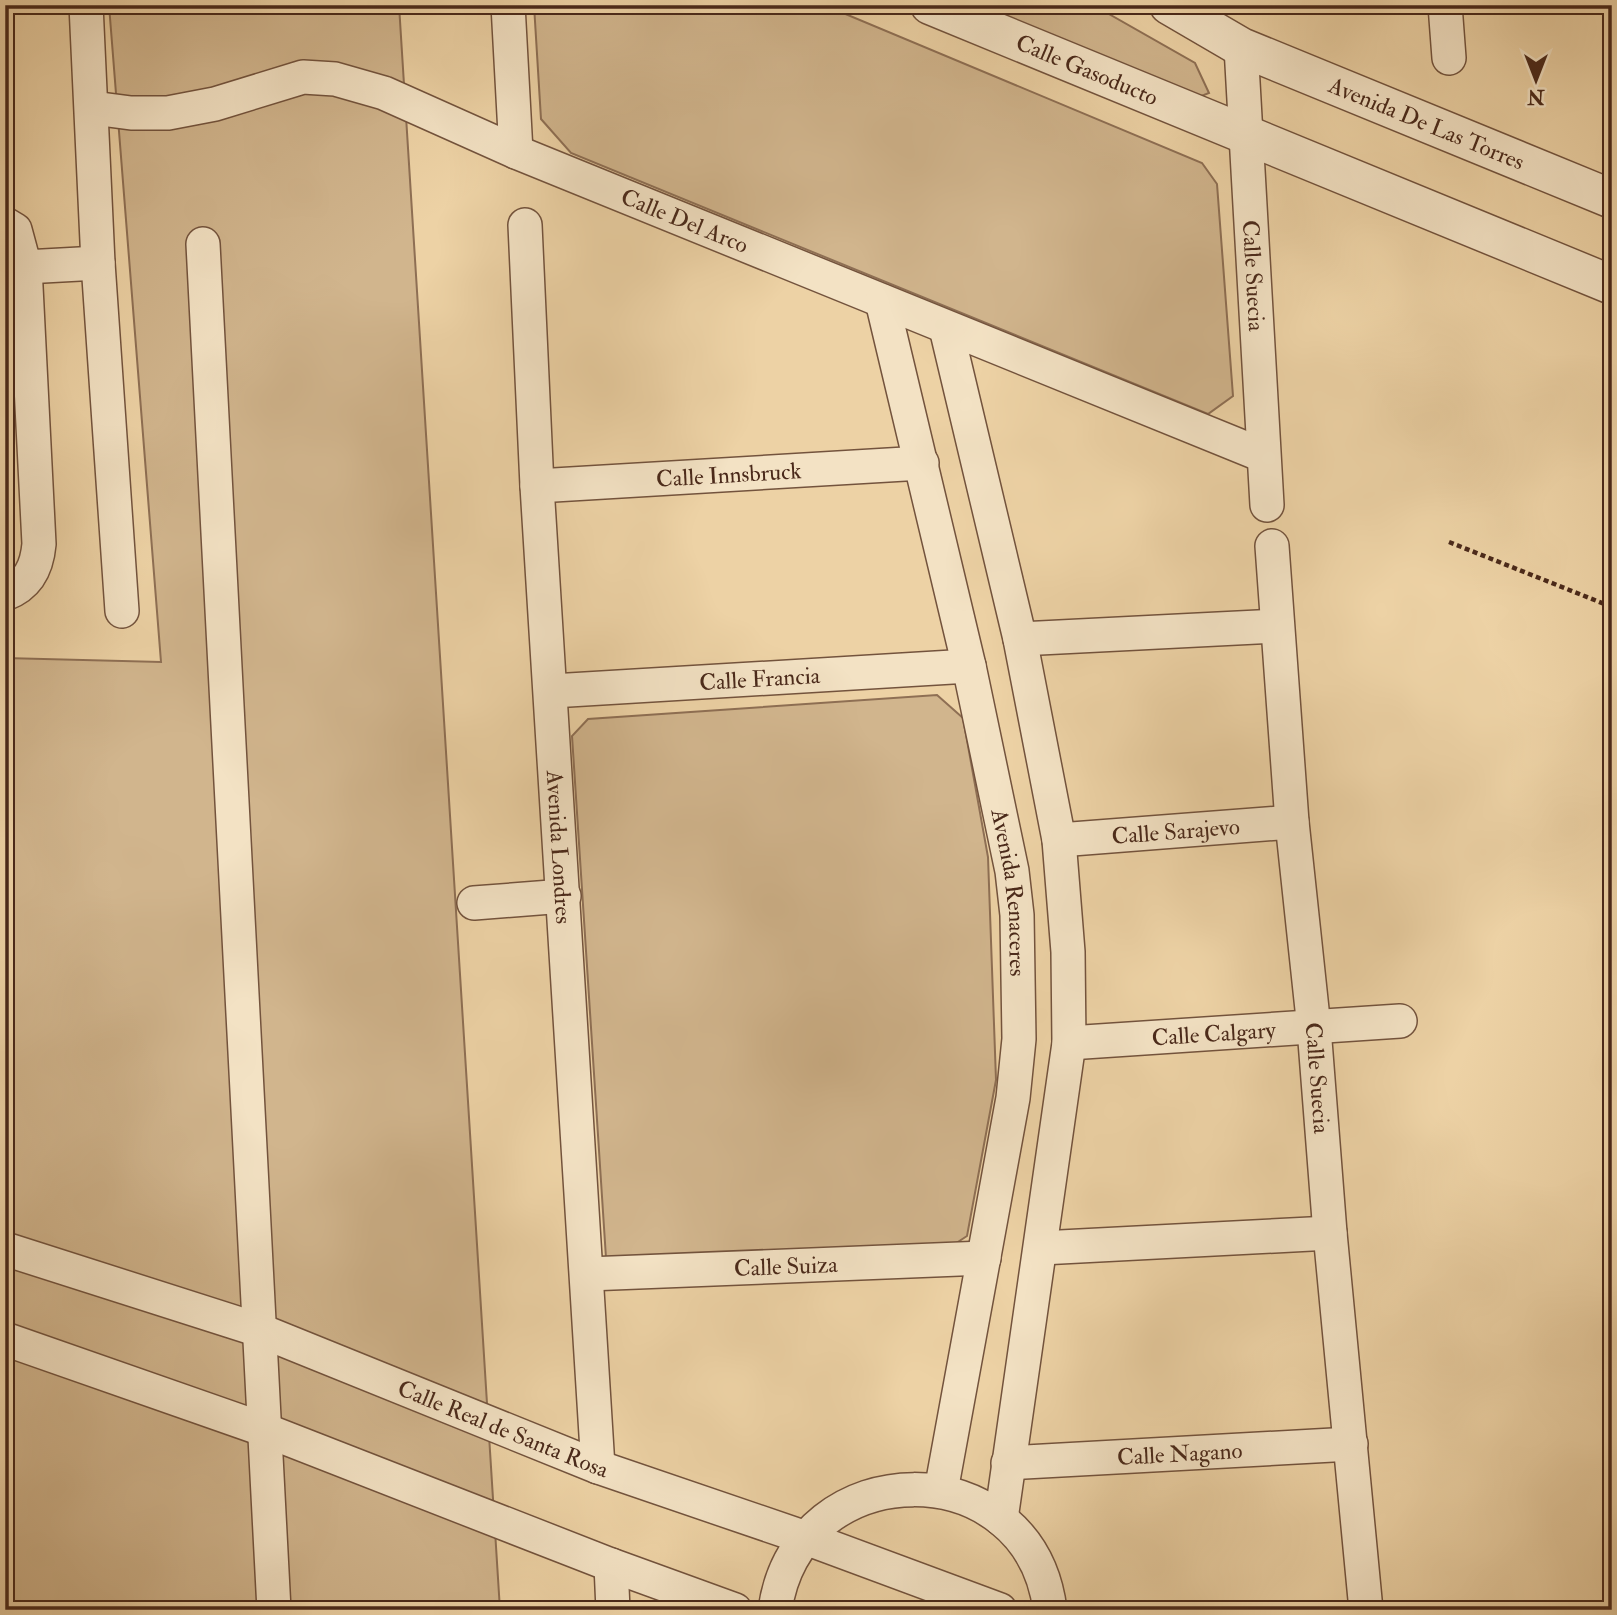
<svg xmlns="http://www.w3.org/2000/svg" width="1617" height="1615" font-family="'IM FELL Double Pica',serif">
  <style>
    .green { fill: #d1b58d; stroke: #8e6f54; stroke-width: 2 }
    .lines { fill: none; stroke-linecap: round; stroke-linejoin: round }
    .minor-casing { stroke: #73533d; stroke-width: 36 }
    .tertiary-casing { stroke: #73533d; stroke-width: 41 }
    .path { stroke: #4a291a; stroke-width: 4.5; stroke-dasharray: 5 3.5; stroke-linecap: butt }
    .minor { stroke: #f3e2c4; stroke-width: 33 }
    .tertiary { stroke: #f3e2c4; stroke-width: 38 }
    .labels { text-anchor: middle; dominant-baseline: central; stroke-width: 5; stroke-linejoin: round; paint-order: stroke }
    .street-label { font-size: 23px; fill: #4a291a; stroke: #f3e2c4 }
  </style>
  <rect width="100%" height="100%" fill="#edd2a5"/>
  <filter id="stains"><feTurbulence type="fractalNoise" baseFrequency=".00286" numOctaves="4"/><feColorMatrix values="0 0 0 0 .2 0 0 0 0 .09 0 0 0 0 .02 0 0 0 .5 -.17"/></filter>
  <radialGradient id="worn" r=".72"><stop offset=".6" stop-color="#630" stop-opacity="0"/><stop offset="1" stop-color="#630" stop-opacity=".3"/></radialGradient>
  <g class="green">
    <path d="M109,5H399L500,1610H5V658L161,662Z"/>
    <path d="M534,5H824L1202,163L1217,184L1233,396L1208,414L571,153L541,119Z"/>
    <path d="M957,5H1093L1195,63L1209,93L1189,101Z"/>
    <path d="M937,695L963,718L988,857L996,1080L967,1236L944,1251L606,1258L572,736L588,719Z"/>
  </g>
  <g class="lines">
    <g class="minor-casing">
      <g id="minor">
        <path d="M86,5L98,263L122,611"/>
        <path d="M508,5L516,152"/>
        <path d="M1445,5L1449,58"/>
        <path id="s1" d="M1241,47L1267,505"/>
        <path id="s2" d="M93,108L131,113H168L215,104L303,77L335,79L384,93L516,152L1262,455"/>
        <path d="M5,224L15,230L25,267L98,263"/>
        <path id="s3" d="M525,225L537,486L598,1467"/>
        <path d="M203,244L274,1610"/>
        <path id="s4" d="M882,301L969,666L1012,871L1017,915L1019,1039L1013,1098L941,1491"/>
        <path d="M946,328L1020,639L1059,840L1068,952L1069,1043L1001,1519"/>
        <path id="s5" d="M537,486L922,463"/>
        <path id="s6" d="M1272,546L1292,822L1314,1028L1330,1233L1366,1610"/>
        <path d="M5,594C29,585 37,567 39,544L25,267"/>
        <path d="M1020,639L1277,626"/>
        <path id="s7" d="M552,691L969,666"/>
        <path id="s8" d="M1059,840L1292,822"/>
        <path d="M474,903L564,896"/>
        <path id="s9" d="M1069,1043L1400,1021"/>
        <path d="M1041,1248L1330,1233"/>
        <path id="s10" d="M5,1249L259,1330L598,1467L806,1538L1000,1610"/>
        <path id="s11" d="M588,1274L984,1258"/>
        <path d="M5,1339L265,1430L611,1565L735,1610"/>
        <path id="s12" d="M1008,1463L1351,1444"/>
        <path d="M611,1565L613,1610"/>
        <path d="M775,1610C798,1450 1030,1449 1050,1610"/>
      </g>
    </g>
    <g class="tertiary-casing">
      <g id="tertiary">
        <path id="s13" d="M930,5L1612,285"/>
        <path id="s14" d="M1169,5L1241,47L1612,199"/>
      </g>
    </g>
    <path class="path" d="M1449,542L1612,607"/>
    <use href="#minor" class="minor"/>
    <use href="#tertiary" class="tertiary"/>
  </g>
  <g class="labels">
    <g class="street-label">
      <text stroke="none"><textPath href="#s13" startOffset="170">Calle Gasoducto</textPath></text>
      <text stroke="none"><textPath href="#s14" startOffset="284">Avenida De Las Torres</textPath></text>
      <text stroke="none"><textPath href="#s2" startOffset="625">Calle Del Arco</textPath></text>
      <text stroke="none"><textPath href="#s1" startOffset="229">Calle Suecia</textPath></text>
      <text stroke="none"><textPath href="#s5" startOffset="192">Calle Innsbruck</textPath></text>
      <text stroke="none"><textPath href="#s7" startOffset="208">Calle Francia</textPath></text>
      <text stroke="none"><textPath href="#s8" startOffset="117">Calle Sarajevo</textPath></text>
      <text stroke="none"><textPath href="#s3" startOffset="623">Avenida Londres</textPath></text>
      <text stroke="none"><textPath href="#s4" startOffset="606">Avenida Renaceres</textPath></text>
      <text stroke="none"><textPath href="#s9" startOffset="145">Calle Calgary</textPath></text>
      <text stroke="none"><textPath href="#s6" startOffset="534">Calle Suecia</textPath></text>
      <text stroke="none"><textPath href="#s11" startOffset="198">Calle Suiza</textPath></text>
      <text stroke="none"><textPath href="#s10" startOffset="530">Calle Real de Santa Rosa</textPath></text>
      <text stroke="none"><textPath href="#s12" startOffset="172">Calle Nagano</textPath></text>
    </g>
  </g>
  <rect width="1617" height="1615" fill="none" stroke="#edd2a5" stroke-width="28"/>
  <rect x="7" y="7" width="1603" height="1601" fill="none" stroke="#4a291a" stroke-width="3.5"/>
  <rect x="14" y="14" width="1589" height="1587" fill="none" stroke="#4a291a" stroke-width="2"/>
  <g transform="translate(1536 80) rotate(180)" stroke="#f3e2c4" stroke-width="5" paint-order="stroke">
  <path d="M0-5L12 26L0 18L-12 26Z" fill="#4a291a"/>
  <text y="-10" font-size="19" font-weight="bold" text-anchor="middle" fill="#4a291a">N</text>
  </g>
  <rect width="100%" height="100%" filter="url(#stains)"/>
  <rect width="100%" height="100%" fill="url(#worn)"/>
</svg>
